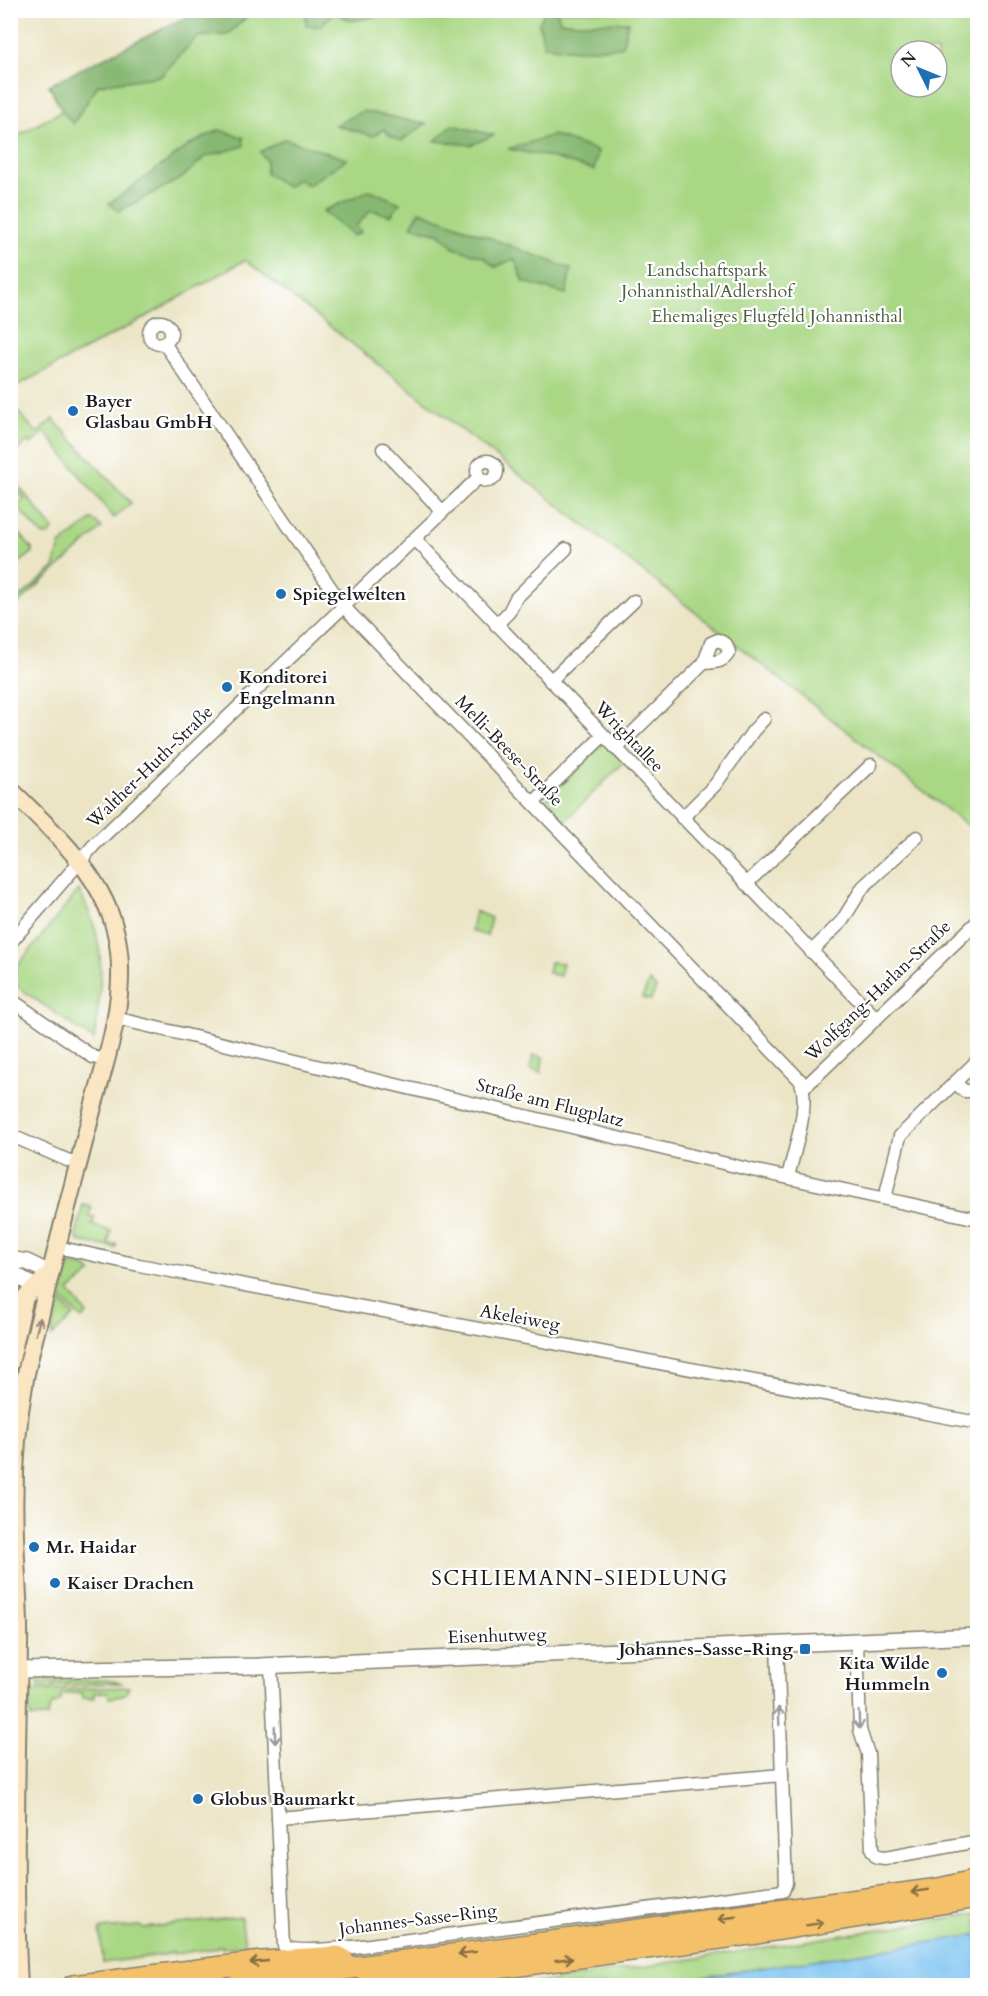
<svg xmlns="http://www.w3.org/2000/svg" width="988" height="1996" font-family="Cardo,serif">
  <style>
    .green { fill: #a9d784; stroke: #627a50; stroke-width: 1.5; fill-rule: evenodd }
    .forest { fill: #86b872; stroke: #516a47; stroke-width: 1.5 }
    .water { fill: #77c1f0; stroke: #4a6e86; stroke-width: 1.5 }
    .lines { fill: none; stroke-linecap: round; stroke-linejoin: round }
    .minor-casing { stroke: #848071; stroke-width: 15 }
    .tertiary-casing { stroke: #848071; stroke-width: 18 }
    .secondary-casing { stroke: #848071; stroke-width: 20 }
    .motorway-casing { stroke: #848071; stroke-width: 24 }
    .minor { stroke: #fff; stroke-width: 12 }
    .tertiary { stroke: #fff; stroke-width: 15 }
    .secondary { stroke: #fbe6c3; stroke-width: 16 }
    .motorway { stroke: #f4c16a; stroke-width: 21 }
    .oneway { stroke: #978b78 }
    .oneway2 { stroke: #999 }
    .oneway3 { stroke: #886e43 }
    .poi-dot { fill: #1f6fb2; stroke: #fff; stroke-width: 2 }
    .labels { text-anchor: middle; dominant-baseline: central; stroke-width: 4.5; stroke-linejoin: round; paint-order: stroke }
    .park-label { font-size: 18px; fill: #4d5d40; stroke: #fff }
    .poi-label { font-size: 18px; font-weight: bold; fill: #1c1c1c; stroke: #fff; text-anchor: start }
    .street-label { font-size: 18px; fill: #1c1c1c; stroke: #fff }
    .quarter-label { font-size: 21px; letter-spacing: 1.5px; fill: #1c1c1c; stroke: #fff }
  </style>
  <rect width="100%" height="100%" fill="#fff"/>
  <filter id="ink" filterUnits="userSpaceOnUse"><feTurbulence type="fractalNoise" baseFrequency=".0167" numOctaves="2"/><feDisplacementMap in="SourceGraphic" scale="12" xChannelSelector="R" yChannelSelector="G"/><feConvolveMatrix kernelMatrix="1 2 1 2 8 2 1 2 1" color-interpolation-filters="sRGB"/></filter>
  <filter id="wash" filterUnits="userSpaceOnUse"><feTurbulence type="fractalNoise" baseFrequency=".008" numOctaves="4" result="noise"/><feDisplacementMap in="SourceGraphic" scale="24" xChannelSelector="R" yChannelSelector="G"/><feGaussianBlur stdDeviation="1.35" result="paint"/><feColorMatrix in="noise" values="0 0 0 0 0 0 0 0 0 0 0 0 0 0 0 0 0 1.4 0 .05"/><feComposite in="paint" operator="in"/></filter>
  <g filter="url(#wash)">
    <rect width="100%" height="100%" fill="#ebe5c6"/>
    <g class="green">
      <path d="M200,11H977V833L245,260L146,317L11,389V139L62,111L49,85ZM901,51H937V87H901Z"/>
      <path d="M11,404L37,433L53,419L131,503L114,518L45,432L31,444L28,441L11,455Z"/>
      <path d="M10,476L53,528C53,533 47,536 43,536L16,506L24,499L11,483Z"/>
      <path d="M91,520L95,521L102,528L11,610V598L24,594L54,568L60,545Z"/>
      <path d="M17,533L21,535L32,549V553L12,568L11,567V534Z"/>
      <path d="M604,743L624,762L565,821L545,801Z"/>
      <path d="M79,890C83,900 89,910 92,920C107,959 99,1000 94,1040L11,982V974Z"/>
      <path d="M475,911L491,918L487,936L471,931Z"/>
      <path d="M550,962L563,963L560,976L548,973Z"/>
      <path d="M649,981L656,988L651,1000L642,998Z"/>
      <path d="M533,1055L543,1057L541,1073L530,1069Z"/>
      <path d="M83,1205L92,1207L89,1216L95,1217L92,1225L111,1231L108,1244H116V1248L79,1241L76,1236Z"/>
      <path d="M70,1264L86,1267L92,1273L69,1291L87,1314L82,1319L61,1298Z"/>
      <path d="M60,1301L74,1316L51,1337Z"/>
      <path d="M29,1302L36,1304L11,1461V1389Z"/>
      <path d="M37,1680H107L123,1683L39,1686Z"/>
      <path d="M129,1687C126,1697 118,1697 109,1698L108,1692L94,1693V1698H83L82,1693L61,1694V1700L51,1706L47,1717L31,1718C29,1709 27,1698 32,1690Z"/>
      <path d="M977,1914V1935L651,1985L521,1986Z"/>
      <path d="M241,1917L245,1945L222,1948V1946H218V1948L173,1954V1952H169V1954L103,1963L100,1929L139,1926L144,1928Z"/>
    </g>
    <g class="forest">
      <path d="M200,10L253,11L227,35L197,37L161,76L98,85L73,124L62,111L49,85Z"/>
      <path d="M306,11V10L400,11L397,13L352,21L334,12L321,26H306Z"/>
      <path d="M545,11H557L560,21L578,23L628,22L622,47L576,50L544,46L539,23Z"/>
      <path d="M363,111L426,124L401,141L390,136L384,129L373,136L335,125Z"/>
      <path d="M452,125L494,135L471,145L435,141Z"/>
      <path d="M219,130L243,137L244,146L205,157L182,178L119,211L109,204L191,144Z"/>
      <path d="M553,135L598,151L594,170L550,157L508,149Z"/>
      <path d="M284,139L347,159L308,185L298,179L287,187L266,173V160L260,152Z"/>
      <path d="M370,190L400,203L391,216L371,210L356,226L361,232L354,236L323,211Z"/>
      <path d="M420,211L571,269L566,294L524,282L514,259L495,267L484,257L454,248L440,234L411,226Z"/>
    </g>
    <path class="water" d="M977,1935V1985H651Z"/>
  </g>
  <g filter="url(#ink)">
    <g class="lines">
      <g class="minor-casing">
        <g id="minor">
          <circle cx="160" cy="333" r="11"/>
          <path d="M164,343L343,606L800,1080C811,1104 794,1150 788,1177"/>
          <path d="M383,449L442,511"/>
          <circle cx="487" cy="471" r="10"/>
          <path d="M415,539L876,1018"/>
          <path d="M496,625L509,612L516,598L566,549"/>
          <path d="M550,681L634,601"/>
          <path d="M616,749L704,663L711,643L718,640L726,644L729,652C724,663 714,662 704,663"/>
          <path d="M533,803L603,736"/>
          <path d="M682,818L715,785L753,731L764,719"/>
          <path d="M746,884L871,765"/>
          <path d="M10,943L94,845L479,477"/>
          <path d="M811,952L842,921L863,887L917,837"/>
          <path d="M10,999L93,1057L106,1060"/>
          <path d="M115,1018L752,1170L978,1219"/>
          <path d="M955,1082L964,1091H978"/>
          <path d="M803,1087L809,1083L978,921"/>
          <path d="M10,1135L67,1160L79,1163"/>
          <path d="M885,1198L900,1136L978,1060"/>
          <path d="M57,1247L139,1265L978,1423"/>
          <path d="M857,1641L860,1730L868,1754L872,1850L877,1857L885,1858L978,1841"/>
          <path d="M271,1665L284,1946C298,1956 366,1945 386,1943L783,1891L786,1883L777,1644"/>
          <path d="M278,1818L782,1775"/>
        </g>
      </g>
      <g class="tertiary-casing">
        <g id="tertiary">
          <path d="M10,1259L27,1262L50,1273"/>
          <path d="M10,1271L35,1287"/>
          <path d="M18,1670L259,1666L978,1636"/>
        </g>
      </g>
      <g class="secondary-casing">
        <g id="secondary">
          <path d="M10,789C57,836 112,881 119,952C125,1005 106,1060 92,1111C76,1174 59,1236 44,1300C38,1326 30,1352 25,1379C16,1429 13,1484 15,1535C16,1572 20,1610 19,1647C17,1760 13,1873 19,1986"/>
          <path d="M10,1364L25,1297L50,1273"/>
        </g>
      </g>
      <g class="motorway-casing">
        <g id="motorway">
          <path d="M73,1986L262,1962L338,1957L343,1960"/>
          <path d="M236,1986L357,1967L507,1948L939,1889L978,1880"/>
          <path d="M365,1986L757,1933L978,1897"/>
        </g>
      </g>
      <use href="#minor" class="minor"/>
      <use href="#tertiary" class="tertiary"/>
      <use href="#secondary" class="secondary"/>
      <use href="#motorway" class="motorway"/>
    </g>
    <defs><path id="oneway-shaft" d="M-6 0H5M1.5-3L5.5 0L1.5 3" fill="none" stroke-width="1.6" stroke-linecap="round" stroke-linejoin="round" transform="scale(1.5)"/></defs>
    <use class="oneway" href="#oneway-shaft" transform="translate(38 1326) rotate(-76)"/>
    <g class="oneway2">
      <use href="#oneway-shaft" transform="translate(779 1716) rotate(-92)"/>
      <use href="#oneway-shaft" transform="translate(859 1720) rotate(88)"/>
      <use href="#oneway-shaft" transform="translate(275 1735) rotate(88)"/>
    </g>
    <g class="oneway3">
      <use href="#oneway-shaft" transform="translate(920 1891) rotate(172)"/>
      <use href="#oneway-shaft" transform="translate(727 1918) rotate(172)"/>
      <use href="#oneway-shaft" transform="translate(815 1924) rotate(-9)"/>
      <use href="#oneway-shaft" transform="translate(467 1953) rotate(173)"/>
      <use href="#oneway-shaft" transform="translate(564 1959) rotate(-8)"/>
      <use href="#oneway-shaft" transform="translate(259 1962) rotate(174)"/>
    </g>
  </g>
  <g class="poi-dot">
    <circle cx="73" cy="411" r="6"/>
    <circle cx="281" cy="594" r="6"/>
    <circle cx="227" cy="687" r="6"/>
    <circle cx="34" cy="1547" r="6"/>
    <circle cx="55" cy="1583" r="6"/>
    <rect x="799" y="1643" width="12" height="12" rx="3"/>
    <circle cx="942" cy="1673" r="6"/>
    <circle cx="198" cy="1799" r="6"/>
  </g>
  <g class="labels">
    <g class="park-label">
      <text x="707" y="270">Landschaftspark<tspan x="707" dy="21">Johannisthal/Adlershof</tspan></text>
      <text x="777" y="316">Ehemaliges Flugfeld Johannisthal</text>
    </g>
    <g class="poi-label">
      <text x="85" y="401">Bayer<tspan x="85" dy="21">Glasbau GmbH</tspan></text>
      <text x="293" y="594">Spiegelwelten</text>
      <text x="239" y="677">Konditorei<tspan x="239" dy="21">Engelmann</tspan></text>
      <text x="46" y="1547">Mr. Haidar</text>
      <text x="67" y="1583">Kaiser Drachen</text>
      <text x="793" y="1649" text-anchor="end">Johannes-Sasse-Ring</text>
      <text x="930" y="1663" text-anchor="end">Kita Wilde<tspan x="930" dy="21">Hummeln</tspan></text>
      <text x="210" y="1799">Globus Baumarkt</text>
    </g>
    <g class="street-label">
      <text transform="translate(629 737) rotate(46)">Wrightallee</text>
      <text transform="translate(509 751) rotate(46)">Melli-Beese-Straße</text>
      <text transform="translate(150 767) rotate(-44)">Walther-Huth-Straße</text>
      <text transform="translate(878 991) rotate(-44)">Wolfgang-Harlan-Straße</text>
      <text transform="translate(550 1103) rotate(14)">Straße am Flugplatz</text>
      <text transform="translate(520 1318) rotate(10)">Akeleiweg</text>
      <text transform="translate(497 1636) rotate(-2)">Eisenhutweg</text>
      <text transform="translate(418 1920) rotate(-7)">Johannes-Sasse-Ring</text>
    </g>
    <g class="quarter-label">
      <text x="580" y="1578">SCHLIEMANN-SIEDLUNG</text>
    </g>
  </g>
  <rect width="988" height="1996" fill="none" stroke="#fff" stroke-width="36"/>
  <g transform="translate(919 69) rotate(313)"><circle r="28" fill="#ffffff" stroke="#a4a4a4" stroke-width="1.5"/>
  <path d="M0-4.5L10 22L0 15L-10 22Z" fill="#1f6fb2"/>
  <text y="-9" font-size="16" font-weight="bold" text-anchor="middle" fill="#1c1c1c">N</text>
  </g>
</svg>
